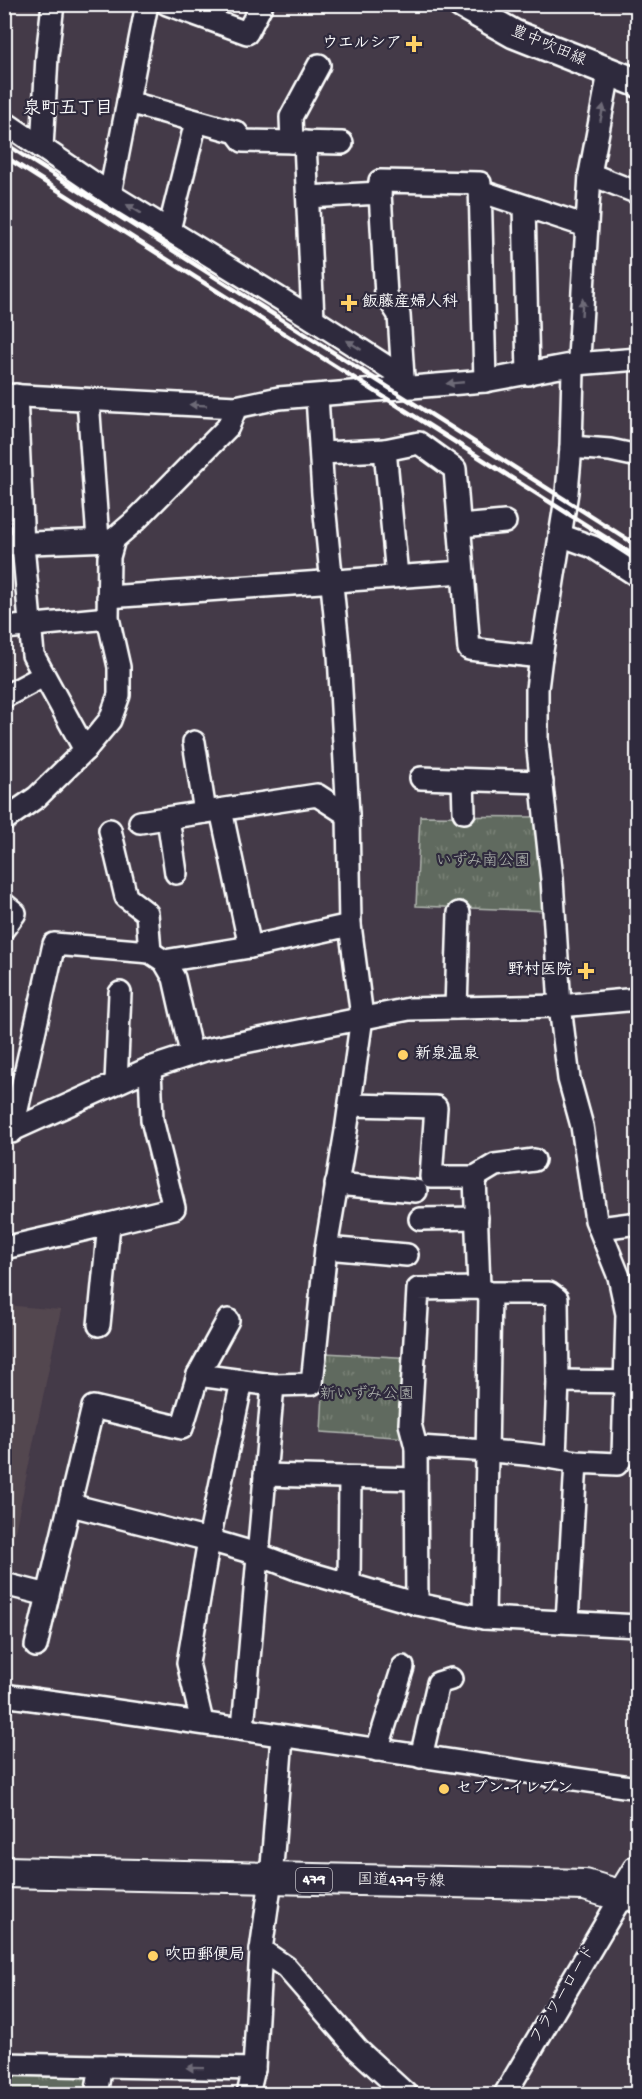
<svg xmlns="http://www.w3.org/2000/svg" width="642" height="2099" font-family="'Gochi Hand','Klee One',sans-serif">
  <style>
    .built { fill: #534650 }
    .park { fill: url(#park-tufts); stroke: #b0b5af; stroke-width: 1.5 }
    .lines { fill: none; stroke-linecap: round; stroke-linejoin: round }
    .minor-casing { stroke: #fff; stroke-width: 26 }
    .major-casing { stroke: #fff; stroke-width: 32 }
    .highway-casing { stroke: #fff; stroke-width: 34 }
    .minor { stroke: #2f2a3d; stroke-width: 21 }
    .major { stroke: #2f2a3d; stroke-width: 27 }
    .highway { stroke: #2f2a3d; stroke-width: 30 }
    .rail { stroke: #fff; stroke-width: 4.5 }
    .oneway { fill: #6d6a77 }
    .poi-dot { fill: #ffd166; stroke: #2f2a3d; stroke-width: 2 }
    .labels { text-anchor: middle; dominant-baseline: central; stroke-width: 4.5; stroke-linejoin: round; paint-order: stroke }
    .shield { fill: #2f2a3d; stroke: #c1bfc5; stroke-width: 1.5 }
    .shield-label { font-size: 15px; font-weight: bold; fill: #fff }
    .poi-label { font-size: 16px; font-weight: bold; fill: #fff; stroke: #2f2a3d; text-anchor: start }
    .street-label { font-size: 16px; fill: #fff; stroke: #2f2a3d }
    .park-label { font-size: 16px; fill: #b0b5af; stroke: #2f2a3d }
    .neighbourhood-label { font-size: 18px; font-weight: bold; fill: #fff; stroke: #2f2a3d }
  </style>
  <defs>
    <pattern id="park-tufts" width="24" height="20" patternUnits="userSpaceOnUse" patternTransform="scale(1.5)"><rect width="24" height="20" fill="#616b5f"/><path d="M3 7l-1-3M5 7V3M7 7l1-3M15 17l-1-3M17 17v-4M19 17l1-3" fill="none" stroke="#798177"/></pattern>
  </defs>
  <rect width="100%" height="100%" fill="#443a48"/>
  <filter id="ink" filterUnits="userSpaceOnUse"><feTurbulence type="fractalNoise" baseFrequency=".0167" numOctaves="2"/><feDisplacementMap in="SourceGraphic" scale="12" xChannelSelector="R" yChannelSelector="G"/><feConvolveMatrix kernelMatrix="1 2 1 2 8 2 1 2 1" color-interpolation-filters="sRGB"/></filter>
  <g filter="url(#ink)">
    <path class="built" d="M5,1305L61,1310L12,1546L4,1545Z"/>
    <g class="park">
      <path d="M420,816L540,817L548,911L416,906Z"/>
      <path d="M325,1353L414,1358L409,1438L321,1432Z"/>
      <path d="M4,2073H84L92,2082L90,2094H5Z"/>
    </g>
    <g class="lines">
      <g class="minor-casing">
        <g id="minor">
          <path d="M167,4L247,33L262,4"/>
          <path d="M128,102L236,132L243,141L342,143"/>
          <path d="M4,122L110,194L313,319L403,377"/>
          <path d="M292,142L291,117L319,65"/>
          <path d="M305,142L313,319"/>
          <path d="M42,148L47,56L53,4"/>
          <path d="M590,174L638,193"/>
          <path d="M480,191L586,226"/>
          <path d="M380,193V181L480,183L485,381"/>
          <path d="M110,194L147,4"/>
          <path d="M308,197L380,193L386,295L399,315L403,377L405,385"/>
          <path d="M524,206L528,374"/>
          <path d="M169,230L196,122"/>
          <path d="M4,395L236,407L279,398L485,381L576,364L638,359"/>
          <path d="M16,395L23,545L33,655L85,750"/>
          <path d="M88,400L98,540"/>
          <path d="M571,447L610,450L638,456"/>
          <path d="M385,450L419,443L455,469L469,649L541,657"/>
          <path d="M321,453L385,450L397,576"/>
          <path d="M460,526L505,522"/>
          <path d="M560,535L593,547L638,576"/>
          <path d="M4,544L112,540"/>
          <path d="M108,597L463,572"/>
          <path d="M4,628L108,618"/>
          <path d="M4,697L43,676"/>
          <path d="M194,742L205,812"/>
          <path d="M421,778L542,782"/>
          <path d="M463,780L464,812"/>
          <path d="M221,810L250,947L350,925"/>
          <path d="M168,818L176,873"/>
          <path d="M4,820L37,797L85,750L110,720L119,695V667L108,618L109,557L114,539L135,521L228,427L236,407"/>
          <path d="M140,822L317,795L348,815"/>
          <path d="M4,904L15,913L4,928"/>
          <path d="M150,952L164,961L174,978L191,1053"/>
          <path d="M164,961L250,947"/>
          <path d="M456,1008L459,913"/>
          <path d="M116,1083L120,993"/>
          <path d="M350,1105L436,1107L431,1177H475L479,1288"/>
          <path d="M12,1132L54,944L150,952L147,913L126,897L110,830"/>
          <path d="M4,1134L150,1068L205,1050L409,1009L560,1006L638,999"/>
          <path d="M475,1177L495,1165L534,1160"/>
          <path d="M336,1184L416,1191"/>
          <path d="M420,1219L477,1218"/>
          <path d="M600,1228L638,1223"/>
          <path d="M4,1248L109,1224"/>
          <path d="M326,1248L407,1255"/>
          <path d="M99,1325L109,1224L174,1208L152,1120L150,1068"/>
          <path d="M198,1375L273,1385L312,1384L326,1248L346,1131L362,1017L350,925L348,815L339,655L323,494L317,396"/>
          <path d="M558,1381L638,1382"/>
          <path d="M416,1447L417,1604"/>
          <path d="M555,1457L558,1381L557,1299L549,1293H490L479,1288L418,1289L410,1424L416,1447C470,1450 524,1451 576,1462"/>
          <path d="M265,1475L416,1479"/>
          <path d="M71,1505L209,1540L257,1554L299,1570L417,1604L484,1618L638,1626"/>
          <path d="M4,1584L48,1595L93,1407L182,1428L198,1375L228,1320"/>
          <path d="M349,1584L350,1478"/>
          <path d="M484,1618L490,1293"/>
          <path d="M567,1622L576,1462L617,1464L623,1456L627,1314L619,1277L596,1220L582,1126L569,1079L560,1006L552,879L537,740V689L541,657L567,492L571,447L573,371L579,358L590,174L609,73"/>
          <path d="M36,1646L48,1595"/>
          <path d="M4,1695C216,1724 426,1758 638,1788"/>
          <path d="M202,1722L188,1663L209,1540L242,1381"/>
          <path d="M243,1728L273,1385"/>
          <path d="M377,1750L403,1667"/>
          <path d="M421,1757L438,1683L451,1679"/>
          <path d="M261,1950L286,1967L358,2050L406,2094"/>
          <path d="M4,2064L254,2069"/>
          <path d="M96,2094L101,2066"/>
          <path d="M248,2094L254,2069L261,1950L271,1879L282,1737"/>
          <path d="M505,2094L622,1896L638,1902"/>
        </g>
      </g>
      <g class="major-casing">
        <path id="major" d="M461,4L514,34L638,83"/>
      </g>
      <g class="highway-casing">
        <path id="highway" d="M4,1872L585,1885L622,1896L638,1870"/>
      </g>
      <use href="#minor" class="minor"/>
      <use href="#major" class="major"/>
      <use href="#highway" class="highway"/>
      <g class="rail">
        <path d="M4,143L638,546"/>
        <path d="M4,156L638,558"/>
      </g>
    </g>
    <defs><path id="oneway-solid" d="M-6-.8H1V-3.2L6.5 0L1 3.2V.8H-6Z" transform="scale(1.5)"/></defs>
    <g class="oneway">
      <use href="#oneway-solid" transform="translate(602 113) rotate(-79)"/>
      <use href="#oneway-solid" transform="translate(134 209) rotate(-149)"/>
      <use href="#oneway-solid" transform="translate(582 307) rotate(-87)"/>
      <use href="#oneway-solid" transform="translate(354 345) rotate(-147)"/>
      <use href="#oneway-solid" transform="translate(455 383) rotate(175)"/>
      <use href="#oneway-solid" transform="translate(198 405) rotate(-177)"/>
      <use href="#oneway-solid" transform="translate(195 2068) rotate(-179)"/>
    </g>
  </g>
  <g class="poi-dot">
    <path d="M411 35h6v6h6v6h-6v6h-6v-6h-6v-6h6z"/>
    <path d="M346 294h6v6h6v6h-6v6h-6v-6h-6v-6h6z"/>
    <path d="M583 962h6v6h6v6h-6v6h-6v-6h-6v-6h6z"/>
    <circle cx="403" cy="1055" r="6"/>
    <circle cx="444" cy="1789" r="6"/>
    <circle cx="153" cy="1956" r="6"/>
  </g>
  <g class="labels">
    <rect class="shield" x="296" y="1868" width="36" height="24" rx="4.5"/>
    <g class="shield-label">
      <text x="314" y="1880">479</text>
    </g>
    <g class="poi-label">
      <text x="402" y="44" text-anchor="end">ウエルシア</text>
      <text x="362" y="303">飯藤産婦人科</text>
      <text x="572" y="971" text-anchor="end">野村医院</text>
      <text x="415" y="1055">新泉温泉</text>
      <text x="456" y="1789">セブン-イレブン</text>
      <text x="165" y="1956">吹田郵便局</text>
    </g>
    <g class="street-label">
      <text transform="translate(548 47) rotate(23)">豊中吹田線</text>
      <text transform="translate(401 1882) rotate(1)">国道479号線</text>
      <text transform="translate(564 1995) rotate(-59)">フラワーロード</text>
    </g>
    <g class="park-label">
      <text x="483" y="862">いずみ南公園</text>
      <text x="367" y="1395">新いずみ公園</text>
    </g>
    <g class="neighbourhood-label">
      <text x="68" y="109">泉町五丁目</text>
    </g>
  </g>
  <rect width="642" height="2099" fill="none" stroke="#2f2a3d" stroke-width="24"/>
  <rect x="12" y="12" width="618" height="2075" fill="none" stroke="#fff" stroke-width="2" filter="url(#ink)"/>
</svg>
